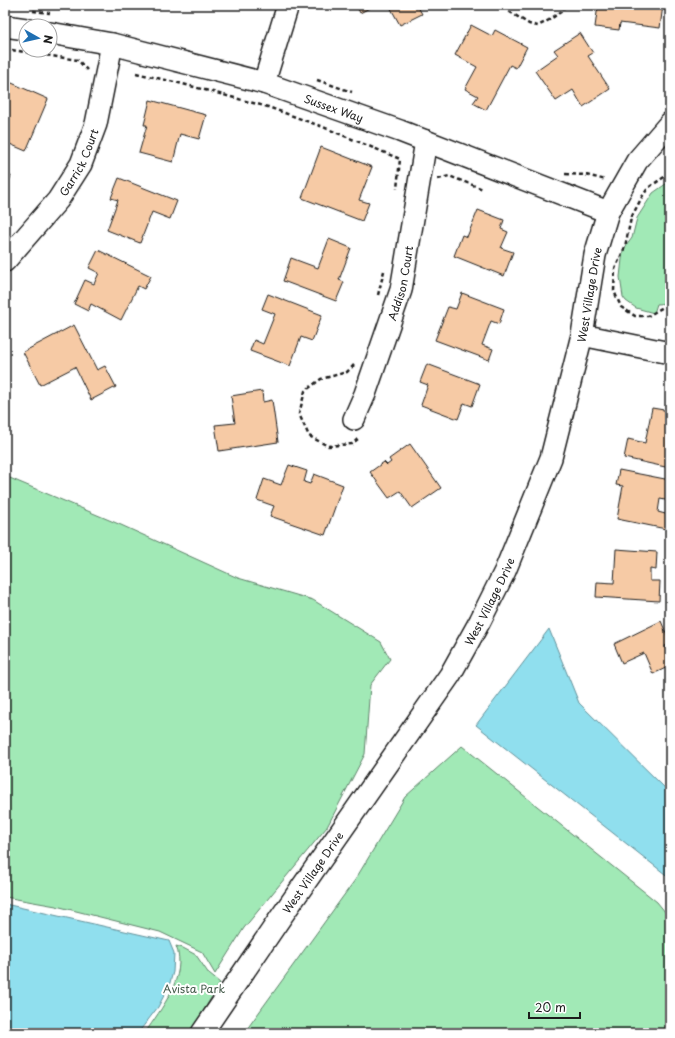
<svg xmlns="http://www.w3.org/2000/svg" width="675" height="1038" font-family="'Playpen Sans',sans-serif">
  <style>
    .green { fill: #a1e9b6; stroke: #5e8269 }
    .water { fill: #90dfee; stroke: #62919a }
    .building { fill: #f6caa5; stroke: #1c1c1c }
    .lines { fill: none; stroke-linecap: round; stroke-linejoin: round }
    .minor-casing { stroke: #1c1c1c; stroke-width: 24 }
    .path { stroke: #1c1c1c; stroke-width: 2.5; stroke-dasharray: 4 3; stroke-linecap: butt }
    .minor { stroke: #fff; stroke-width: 21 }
    .labels { text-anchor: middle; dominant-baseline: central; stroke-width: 4; stroke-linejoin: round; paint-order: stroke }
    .street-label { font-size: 11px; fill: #1c1c1c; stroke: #fff }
    .park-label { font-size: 11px; fill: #445a4a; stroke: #fff }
  </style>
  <rect width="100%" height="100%" fill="#fff"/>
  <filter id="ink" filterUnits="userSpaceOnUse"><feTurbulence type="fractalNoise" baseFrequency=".025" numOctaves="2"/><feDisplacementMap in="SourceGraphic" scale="8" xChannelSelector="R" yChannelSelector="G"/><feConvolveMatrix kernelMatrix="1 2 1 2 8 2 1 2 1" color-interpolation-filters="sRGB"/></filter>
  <g filter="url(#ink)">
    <g class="green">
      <path d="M670,181V303L657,304L654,313L636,308L626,301L623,297L620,277L623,250L632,238L637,218L653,193Z"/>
      <path d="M5,476L121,525L238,578L313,600L381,642L390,659L370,685L365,754L327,827L244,928L215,974L202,952L160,932L56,906L5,897Z"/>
      <path d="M462,746L657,902L670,918V1033H244L355,880L405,797Z"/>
      <path d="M176,946L183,948L196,955L209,974L220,983L190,1033H145C161,1009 188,976 176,946Z"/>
    </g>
    <g class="water">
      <path d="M549,629L579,703L670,793V878L476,725Z"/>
      <path d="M5,904L169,941L174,953L173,972L169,986L158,1007L138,1033H5Z"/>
    </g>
    <g class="building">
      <path d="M356,5H375L360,13Z"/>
      <path d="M389,5H417L422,14L400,25Z"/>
      <path d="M598,5H663L660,28L620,23L619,30L595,27Z"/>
      <path d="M471,25L492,36L495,30L527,47L516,68L510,65L486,110L473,103L478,96L465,89L477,67L455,55Z"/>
      <path d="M580,33L593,53L588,56L610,89L583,107L573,90L556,101L535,71L558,55L554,50Z"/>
      <path d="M5,80L48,99L26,151L5,142Z"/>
      <path d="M150,100L206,115L199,139L180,134L173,162L139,153L147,125H144Z"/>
      <path d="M321,147L372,167L359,200L369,203L362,221L302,198Z"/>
      <path d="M5,174L11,176L5,192Z"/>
      <path d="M119,178L177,201L170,219L152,212L140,243L107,230L118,200L111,198Z"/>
      <path d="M478,210L504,220L501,229L508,232L501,248L513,252L504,276L454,256L462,235L467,237Z"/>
      <path d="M329,239L351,248L339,280L344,282L336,301L283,281L291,258L318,268Z"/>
      <path d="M98,250L151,276L144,289L138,286L121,320L91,304L88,311L74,304L85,280L94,284L99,273L89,268Z"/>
      <path d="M462,293L504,309L499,324L491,321L482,345L493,349L489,360L435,340L448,307L456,309Z"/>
      <path d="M268,294L322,315L312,341L301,337L290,366L250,351L254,340L263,344L275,314L262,309Z"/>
      <path d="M74,325L97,370L105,366L116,387L91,400L75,367L40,385L23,352Z"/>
      <path d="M427,364L480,384L472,406L464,403L458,419L421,405L428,385L420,382Z"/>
      <path d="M262,391L263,402L272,400L278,442L219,451L215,425L235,423L231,396Z"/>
      <path d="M652,408L670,411V468L624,458L628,439L645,443Z"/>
      <path d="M410,444L441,488L412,508L400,491L389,498L370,472L384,462L387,465L391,462L389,459Z"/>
      <path d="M289,465L307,471L304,482L310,484L314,474L343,485L325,535L270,516L274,506L257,500L264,479L281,485Z"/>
      <path d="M619,470L670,480V501L660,499L658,512L669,515L666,529L617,519L623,486L616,485Z"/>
      <path d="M616,549L657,552L656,570L650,569V581H660L659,601L596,597L597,582L614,583Z"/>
      <path d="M661,621L670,642V644L665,646L670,656V666L653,674L644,653L622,663L614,644Z"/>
    </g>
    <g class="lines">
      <g class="minor-casing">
        <g id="minor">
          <path d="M5,26L26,29"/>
          <path id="s1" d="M50,33L112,44L264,83L400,131L608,212"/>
          <path d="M264,83L288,5"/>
          <path id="s2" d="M5,261L58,200L81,164L96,124L112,44"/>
          <path d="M582,335L670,353"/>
          <path id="s3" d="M354,419L365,394L401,290L426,141"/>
          <path id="s4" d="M202,1033L281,917L450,675L480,621L505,571L551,458L582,335L595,255L608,212L637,161L670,123"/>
        </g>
      </g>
      <g class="path">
        <path d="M507,5L510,12L529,24L538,26L549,20L562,11L565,5"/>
        <path d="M33,11L50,13"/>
        <path d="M5,49L78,60L87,70"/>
        <path d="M136,73L183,84L268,107L323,127L400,159L397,189"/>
        <path d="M317,80L352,92"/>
        <path d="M670,173L648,188L642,197L631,218L625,247L615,269L614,291L621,307L635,316H648L665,306L670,307"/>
        <path d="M565,174L586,175L606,180"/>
        <path d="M438,179L449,176L483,189"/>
        <path d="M378,295L384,271"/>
        <path d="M354,365L347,372L321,379L305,391L299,414L309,436L328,446L352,444L359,438"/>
      </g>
      <use href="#minor" class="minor"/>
    </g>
  </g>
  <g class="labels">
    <g class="street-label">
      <text stroke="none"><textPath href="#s1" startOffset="294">Sussex Way</textPath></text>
      <text stroke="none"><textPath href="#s2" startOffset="124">Garrick Court</textPath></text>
      <text stroke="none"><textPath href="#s3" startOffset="144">Addison Court</textPath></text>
      <text stroke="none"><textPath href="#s4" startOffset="843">West Village Drive</textPath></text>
      <text stroke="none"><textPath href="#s4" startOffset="519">West Village Drive</textPath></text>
      <text stroke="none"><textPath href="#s4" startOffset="195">West Village Drive</textPath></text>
    </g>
    <g class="park-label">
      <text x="194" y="988">Avista Park</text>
    </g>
  </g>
  <rect width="675" height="1038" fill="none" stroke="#fff" stroke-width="20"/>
  <rect x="10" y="10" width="655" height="1018" fill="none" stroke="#1c1c1c" stroke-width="1.5" filter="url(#ink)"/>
  <g transform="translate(38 38) rotate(98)"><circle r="19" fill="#ffffff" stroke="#a4a4a4"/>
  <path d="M0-3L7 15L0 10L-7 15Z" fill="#1f6fb2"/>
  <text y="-6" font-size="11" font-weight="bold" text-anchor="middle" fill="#1c1c1c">N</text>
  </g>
  <path d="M529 1012v6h51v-6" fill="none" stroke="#1c1c1c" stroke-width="2"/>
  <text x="535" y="1012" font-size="12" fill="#1c1c1c" stroke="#ffffff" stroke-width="3" paint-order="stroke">20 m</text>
</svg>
